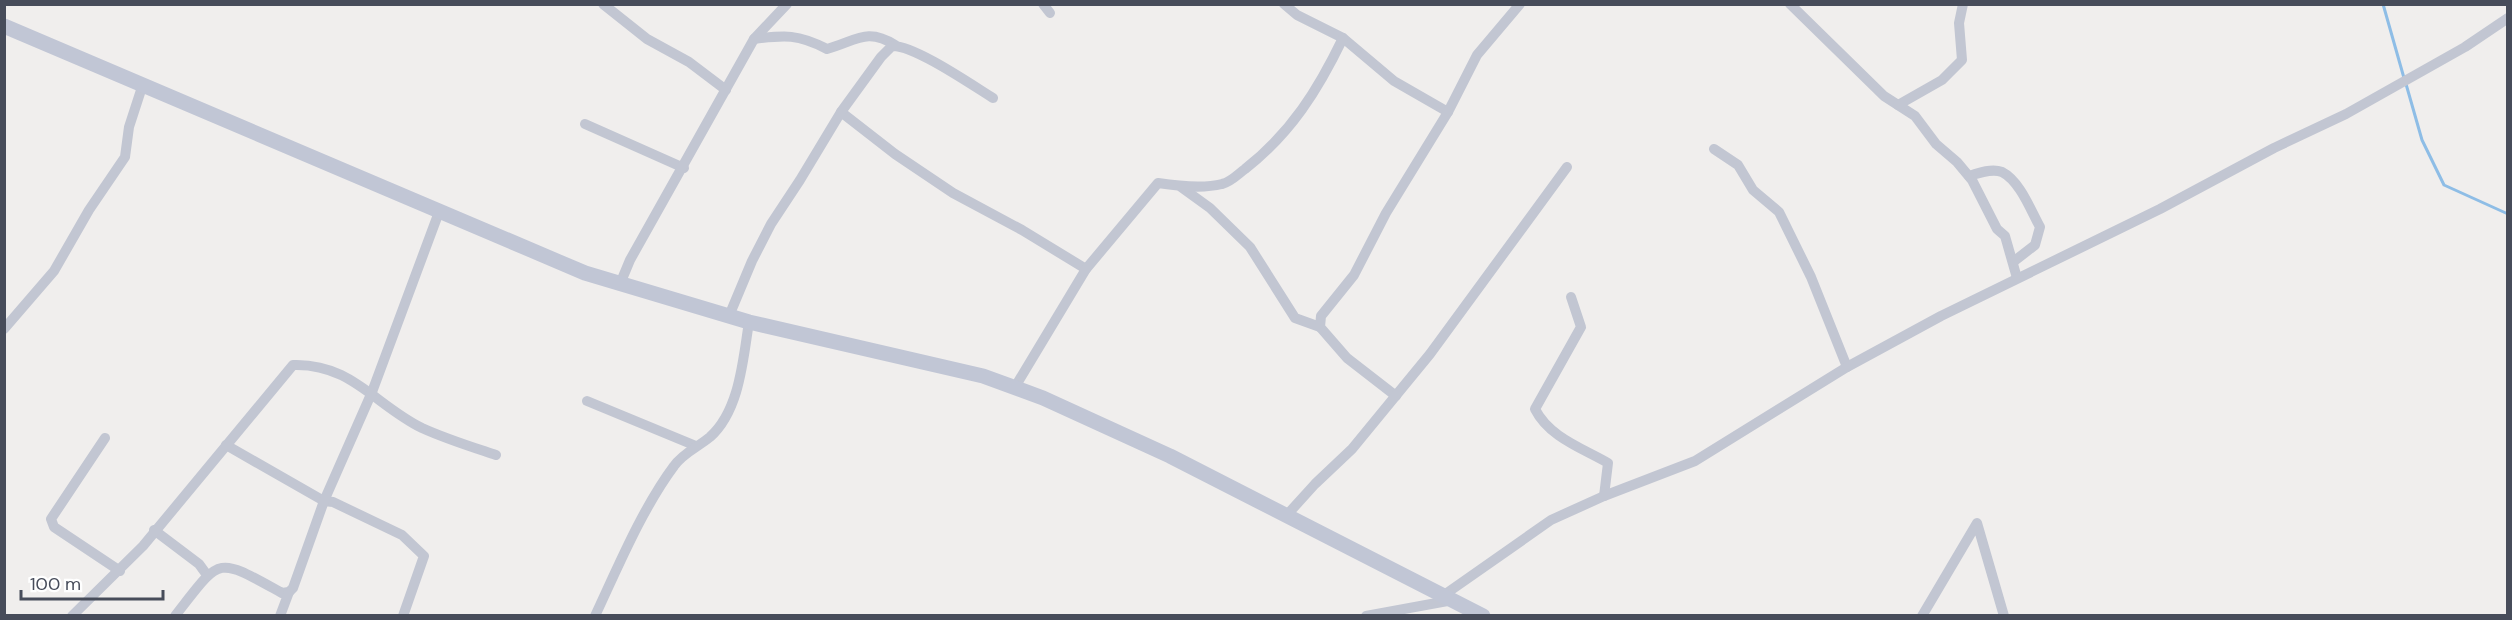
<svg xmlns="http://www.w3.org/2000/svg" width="2512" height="620" font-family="'DM Sans',sans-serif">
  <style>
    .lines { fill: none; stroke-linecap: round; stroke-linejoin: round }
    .stream { stroke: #8ebde6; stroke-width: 3 }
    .street { stroke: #c2c6d2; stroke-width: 10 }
    .secondary { stroke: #c1c6d5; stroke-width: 15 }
  </style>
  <rect width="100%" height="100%" fill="#f0eeed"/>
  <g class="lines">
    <g class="stream">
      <path d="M2383,4L2404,78"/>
      <path d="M2406,84L2422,140L2444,185L2508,214"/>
    </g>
    <g class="street">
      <path d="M603,4L647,39L689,62L726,90"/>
      <path d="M1043,4L1050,13"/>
      <path d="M1284,4L1297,15L1343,38L1394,81L1448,112"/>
      <path d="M1790,4L1884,96L1915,116L1936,144L1957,162L1972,180L1997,229L2005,236L2017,278"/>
      <path d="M754,39C785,35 798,34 827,49C856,41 867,27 895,45"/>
      <path d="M1898,105L1942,80L1962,60L1959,23L1963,4"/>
      <path d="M841,112L895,154L953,193L1022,230L1086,269"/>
      <path d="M585,124L684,168"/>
      <path d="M1714,149L1738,165L1753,190L1779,212L1811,277L1847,367"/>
      <path d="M1969,176C1978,173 1992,168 2002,172C2020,181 2031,211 2040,227L2035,245L2013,262"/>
      <path d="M1181,187L1210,208L1250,247L1295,318L1320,327"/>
      <path d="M620,284L630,260L754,39L787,4"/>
      <path d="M1571,297L1581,327L1535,409C1549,437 1582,448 1608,463L1604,496"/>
      <path d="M729,316L752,261L771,224L800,180L841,112L881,57L892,46C914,45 972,85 993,98"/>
      <path d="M4,329L54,271L89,210L125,157L129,127L143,84"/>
      <path d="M1015,387L1086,269L1158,183C1178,186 1202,189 1222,184C1231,182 1238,174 1245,169C1291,133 1318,90 1343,38"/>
      <path d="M1396,396L1347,358L1320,327L1321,316L1354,275L1386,213L1448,112L1477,55L1520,4"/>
      <path d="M587,401L696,446"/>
      <path d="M105,438L51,519L54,527L120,571"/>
      <path d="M226,445L324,501L333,502L402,535L424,556L403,616"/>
      <path d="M1286,516L1315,484L1352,449L1430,354L1567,167"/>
      <path d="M154,530L199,564L207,575"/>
      <path d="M1444,595L1551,520L1604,496L1695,461L1847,367L1941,316L2160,209L2274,148L2346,114L2465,47L2508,18"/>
      <path d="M72,616L143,546L293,365C351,363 375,405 422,428C446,439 472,447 496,455"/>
      <path d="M175,616C222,556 215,556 282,593L289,592L293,588L324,501L372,392L439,212"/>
      <path d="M280,616L289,592"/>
      <path d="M595,616C618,567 642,509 674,466C683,453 698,447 710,437C740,410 743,359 749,322"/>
      <path d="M1366,616L1453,600"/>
      <path d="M1922,616L1977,523L2004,616"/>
    </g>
    <path class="secondary" d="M4,26L585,273L749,322L983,376L1043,398L1170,456L1483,616"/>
  </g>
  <rect width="2512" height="620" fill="none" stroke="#474c5a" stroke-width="12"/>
  <path d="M21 590v9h142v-9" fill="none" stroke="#474c5a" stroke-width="3"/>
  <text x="30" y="590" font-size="18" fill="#474c5a" stroke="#ffffff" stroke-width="4.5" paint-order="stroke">100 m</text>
</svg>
